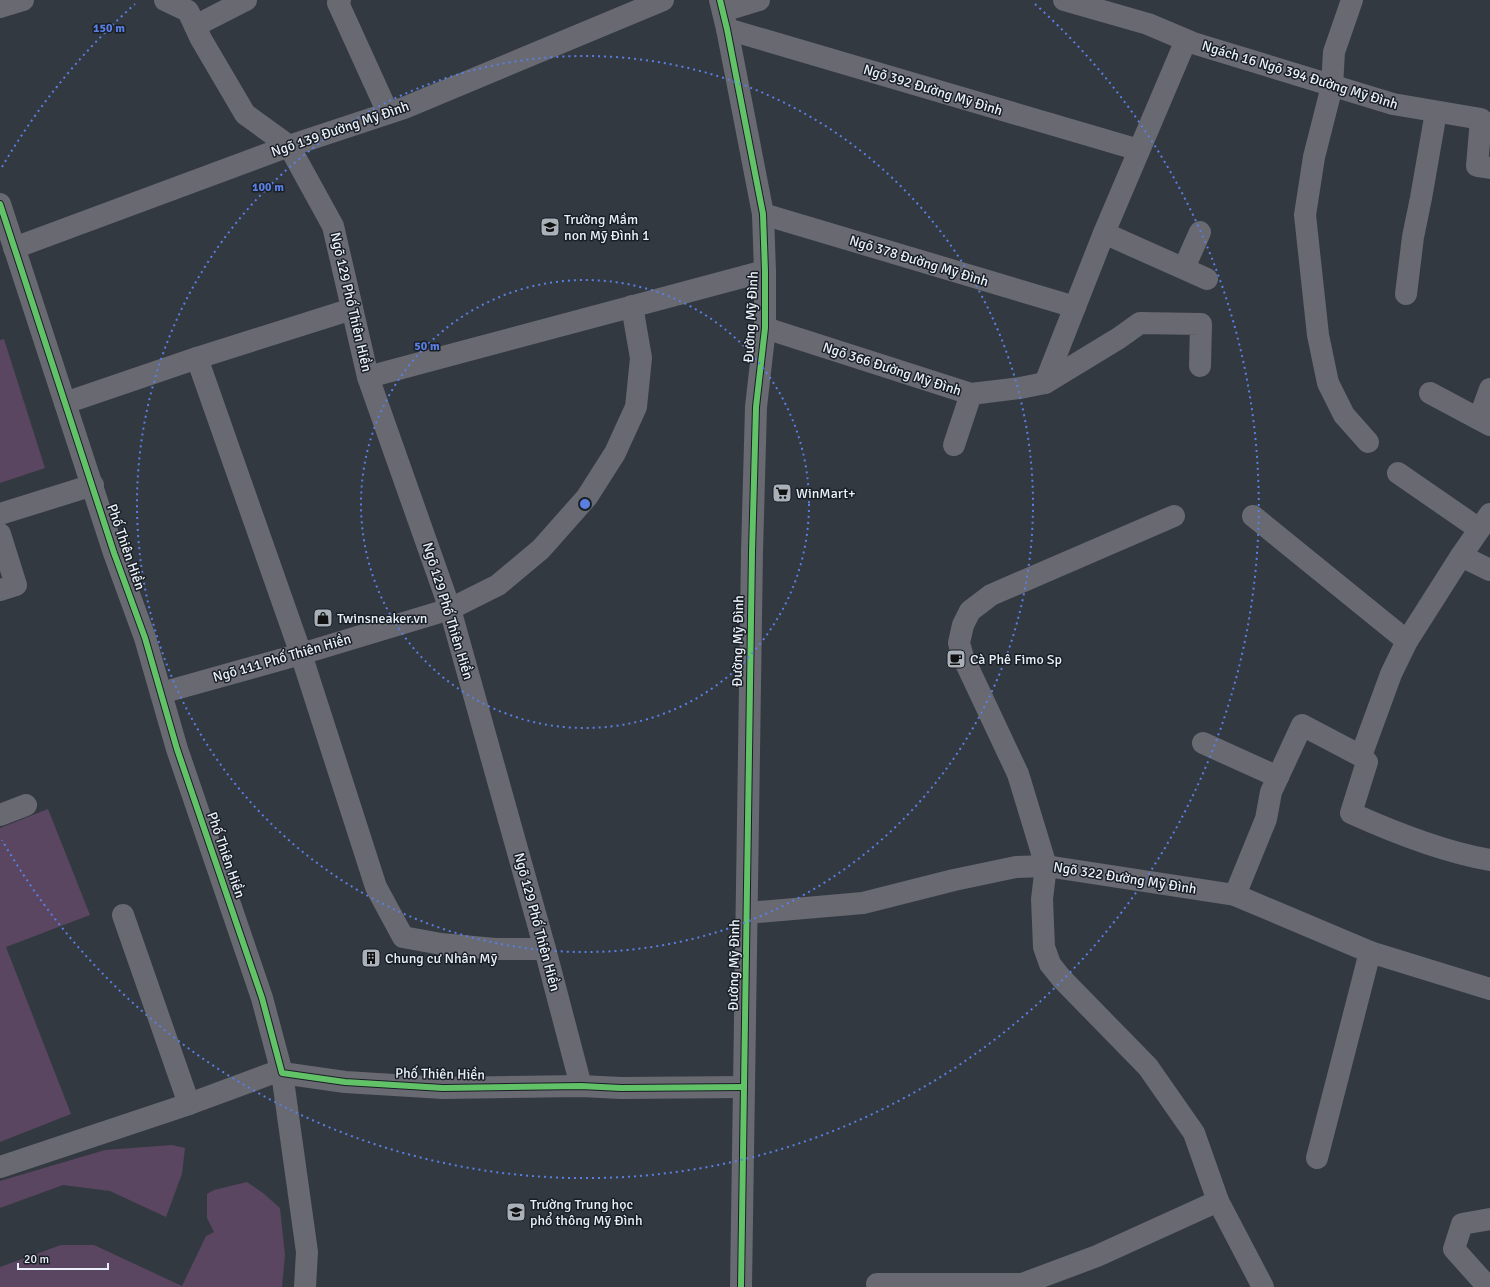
<svg xmlns="http://www.w3.org/2000/svg" width="1490" height="1287" font-family="Signika,sans-serif">
  <style>
    .green { fill: #5a4660 }
    .lines { fill: none; stroke-linecap: round; stroke-linejoin: round }
    .minor { stroke: #686971; stroke-width: 22 }
    .cycleway-casing { stroke: #1a1f26; stroke-width: 8 }
    .cycleway { stroke: #61c268; stroke-width: 6 }
    .ring { fill: none; stroke: #5a7fe2; stroke-width: 2; stroke-dasharray: 2 4 }
    .labels { text-anchor: middle; dominant-baseline: central; stroke-width: 3; stroke-linejoin: round; paint-order: stroke }
    .street-label { font-size: 14px; fill: #e9f0f9; stroke: #1a1f26 }
    .poi-label { font-size: 14px; fill: #e9f0f9; stroke: #1a1f26; text-anchor: start }
    .centre { fill: #5a7fe2; stroke: #1a1f26; stroke-width: 2 }
    .ring-label { font-size: 12px; text-anchor: middle; font-weight: bold; fill: #5a7fe2; stroke: #1a1f26; stroke-width: 3; stroke-linejoin: round; paint-order: stroke }
  </style>
  <rect width="100%" height="100%" fill="#333940"/>
  <g class="green">
    <path d="M4,339L45,468L0,483V340Z"/>
    <path d="M48,809L90,915L6,947L71,1114L0,1142V828Z"/>
    <path d="M172,1145L185,1148L182,1174L166,1217L110,1191L63,1185L0,1208V1181L105,1150Z"/>
    <path d="M247,1182L263,1193L280,1208L285,1255L282,1287H0V1267L61,1245H94L182,1286L206,1236L214,1232L207,1218V1194L214,1190Z"/>
  </g>
  <g class="lines">
    <g class="minor">
      <path d="M165,0L188,11L201,39L245,114L289,146L333,226L368,377L450,609L545,949L581,1086"/>
      <path d="M340,0L338,3L388,113"/>
      <path d="M720,0L727,29L763,214L765,271V328L756,407L752,552L741,1287"/>
      <path d="M1064,0L1148,24L1193,43L1393,104L1481,119L1477,166L1490,168"/>
      <path d="M1352,0L1334,52L1332,86L1314,157L1305,215L1318,335L1328,383L1344,415L1368,442"/>
      <path d="M0,7L23,0"/>
      <path d="M723,11L759,0"/>
      <path d="M195,26L246,0"/>
      <path d="M727,29L1139,150"/>
      <path d="M0,204L114,553L145,638L177,749L262,998L282,1073L345,1082L443,1088L581,1086L621,1088L744,1087"/>
      <path d="M763,214L1075,307"/>
      <path d="M1104,233L1207,279"/>
      <path d="M14,248L289,146L404,108L663,0"/>
      <path d="M1184,268L1200,232"/>
      <path d="M1406,294L1413,237L1421,198L1436,112"/>
      <path d="M765,328L971,394L1020,388L1045,383L1119,338L1140,323L1201,324L1200,366"/>
      <path d="M197,358L301,654L376,887L403,937L441,944L495,949H545"/>
      <path d="M368,377L765,271"/>
      <path d="M1045,383L1104,233L1186,40"/>
      <path d="M1430,393L1490,425"/>
      <path d="M65,403L197,358L352,309"/>
      <path d="M1479,419L1490,389"/>
      <path d="M954,445L971,394"/>
      <path d="M1398,473L1479,529"/>
      <path d="M0,514L93,485"/>
      <path d="M1174,516L991,595L970,611L963,625L959,643L963,657L1018,774L1046,866L1042,899L1044,947L1050,964L1062,979L1148,1067L1194,1133L1218,1201L1263,1287"/>
      <path d="M1253,516L1407,641"/>
      <path d="M0,534L16,585L0,590"/>
      <path d="M1461,556L1490,570"/>
      <path d="M161,693L301,654L450,609L498,585L541,549L587,497L615,453L636,407L641,358L632,306"/>
      <path d="M1203,743L1278,777"/>
      <path d="M1361,756L1367,762L1351,813C1393,832 1444,852 1490,860"/>
      <path d="M0,815L26,805"/>
      <path d="M1235,895L1266,819L1271,792L1302,725L1361,756L1391,674L1407,641L1461,556L1490,514"/>
      <path d="M747,913L863,903L954,880L1016,867L1046,866L1235,895L1370,952L1490,989"/>
      <path d="M123,915L189,1104"/>
      <path d="M1317,1158L1370,952"/>
      <path d="M0,1167L189,1104L270,1074L282,1073L307,1252L305,1287"/>
      <path d="M877,1284H1022L1097,1256L1218,1201"/>
      <path d="M1488,1287L1454,1249L1462,1224L1490,1219"/>
    </g>
    <g class="cycleway-casing">
      <g id="cycleway">
        <path d="M720,0L727,29L763,214L765,271V328L756,407L752,552L741,1287"/>
        <path d="M0,204L114,553L145,638L177,749L262,998L282,1073L345,1082L443,1088L581,1086L621,1088L744,1087"/>
      </g>
    </g>
    <use href="#cycleway" class="cycleway"/>
  </g>
  <g class="ring">
    <circle cx="585" cy="504" r="224"/>
    <circle cx="585" cy="504" r="448"/>
    <path d="M2 167A673 673 0 0 1 135 4M1035 4A673 673 0 1 1 2 840"/>
  </g>
  <defs>
    <g id="school-square" transform="scale(1)"><rect x="-9" y="-9" width="18" height="18" rx="4" fill="#a9b0b8" stroke="#1a1f26"/><path d="M0-5L7-2L0 1L-7-2ZM-4 1L0 2.5L4 1V4Q0 6-4 4Z" fill="#111"/></g>
    <g id="supermarket-square" transform="scale(1)"><rect x="-9" y="-9" width="18" height="18" rx="4" fill="#a9b0b8" stroke="#1a1f26"/><path d="M-6-5.5h2.5l.6 2H6L4.5 2H-2.5L-4.4-4H-6ZM-1.5 3.2a1.3 1.3 0 1 0 .1 0ZM3 3.2a1.3 1.3 0 1 0 .1 0Z" fill="#111"/></g>
    <g id="shop-square" transform="scale(1)"><rect x="-9" y="-9" width="18" height="18" rx="4" fill="#a9b0b8" stroke="#1a1f26"/><path d="M-5-2.5h2.3a2.7 3.5 0 0 1 5.4 0H5L5.5 6h-11ZM-1.5-2.5h3a1.5 2.3 0 0 0-3 0Z" fill="#111"/></g>
    <g id="cafe-square" transform="scale(1)"><rect x="-9" y="-9" width="18" height="18" rx="4" fill="#a9b0b8" stroke="#1a1f26"/><path d="M-5.5-4.5H6V0H3Q3 3.5 0 3.5H-2.5Q-5.5 3.5-5.5 0ZM3-3.2v2h1.7v-2ZM-6 4.5H4V6H-6Z" fill="#111"/></g>
    <g id="building-square" transform="scale(1)"><rect x="-9" y="-9" width="18" height="18" rx="4" fill="#a9b0b8" stroke="#1a1f26"/><path d="M-4-6H4V6H1V3H-1V6H-4ZM-2.5-4.3h1.7v1.8h-1.7ZM.8-4.3h1.7v1.8H.8ZM-2.5-1h1.7V.8h-1.7ZM.8-1h1.7V.8H.8Z" fill="#111"/></g>
  </defs>
  <g fill-rule="evenodd">
    <use href="#school-square" x="550" y="227"/>
    <use href="#supermarket-square" x="782" y="493"/>
    <use href="#shop-square" x="323" y="618"/>
    <use href="#cafe-square" x="956" y="659"/>
    <use href="#building-square" x="371" y="958"/>
    <use href="#school-square" x="516" y="1212"/>
  </g>
  <g class="labels">
    <g class="street-label">
      <text transform="translate(1300 75) rotate(17)">Ngách 16 Ngõ 394 Đường Mỹ Đình</text>
      <text transform="translate(933 90) rotate(17)">Ngõ 392 Đường Mỹ Đình</text>
      <text transform="translate(340 129) rotate(-19)">Ngõ 139 Đường Mỹ Đình</text>
      <text transform="translate(919 261) rotate(17)">Ngõ 378 Đường Mỹ Đình</text>
      <text transform="translate(351 302) rotate(77)">Ngõ 129 Phố Thiên Hiền</text>
      <text transform="translate(751 317) rotate(-87)">Đường Mỹ Đình</text>
      <text transform="translate(892 369) rotate(18)">Ngõ 366 Đường Mỹ Đình</text>
      <text transform="translate(126 547) rotate(71)">Phố Thiên Hiền</text>
      <text transform="translate(448 611) rotate(73)">Ngõ 129 Phố Thiên Hiền</text>
      <text transform="translate(738 641) rotate(-89)">Đường Mỹ Đình</text>
      <text transform="translate(282 658) rotate(-16)">Ngõ 111 Phố Thiên Hiền</text>
      <text transform="translate(226 855) rotate(71)">Phố Thiên Hiền</text>
      <text transform="translate(1125 878) rotate(9)">Ngõ 322 Đường Mỹ Đình</text>
      <text transform="translate(537 922) rotate(75)">Ngõ 129 Phố Thiên Hiền</text>
      <text transform="translate(734 965) rotate(-89)">Đường Mỹ Đình</text>
      <text transform="translate(440 1074) rotate(1)">Phố Thiên Hiền</text>
    </g>
    <g class="poi-label">
      <text x="564" y="219">Trường Mầm<tspan x="564" dy="16">non Mỹ Đình 1</tspan></text>
      <text x="796" y="493">WinMart+</text>
      <text x="337" y="618">Twinsneaker.vn</text>
      <text x="970" y="659">Cà Phê Fimo Sp</text>
      <text x="385" y="958">Chung cư Nhân Mỹ</text>
      <text x="530" y="1204">Trường Trung học<tspan x="530" dy="16">phổ thông Mỹ Đình</tspan></text>
    </g>
  </g>
  <circle cx="585" cy="504" r="6" class="centre"/>
  <g class="ring-label">
    <text x="109" y="32">150 m</text>
    <text x="268" y="191">100 m</text>
    <text x="427" y="350">50 m</text>
  </g>
  <path d="M18 1263v6h90v-6" fill="none" stroke="#e9f0f9" stroke-width="2"/>
  <text x="24" y="1263" font-size="12" fill="#e9f0f9" stroke="#1a1f26" stroke-width="3" paint-order="stroke">20 m</text>
</svg>
